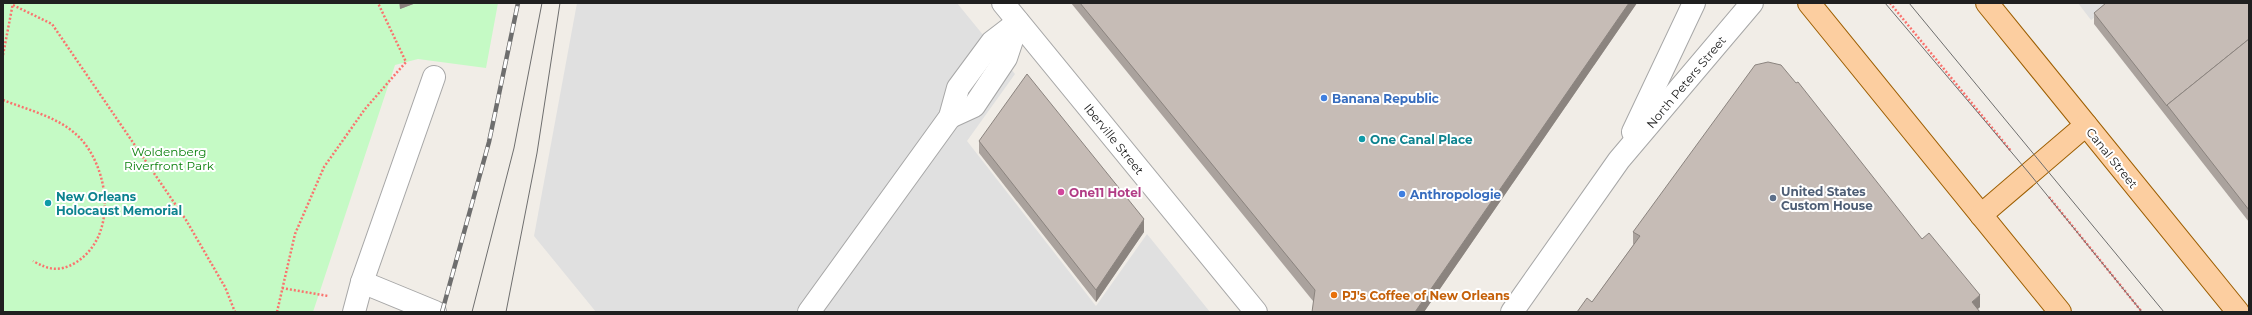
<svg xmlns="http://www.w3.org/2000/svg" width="2252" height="315" font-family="Montserrat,sans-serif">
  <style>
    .park { fill: #c5fac5 }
    .parking { fill: #e0e0e0 }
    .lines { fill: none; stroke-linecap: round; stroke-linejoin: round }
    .minor-casing { stroke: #a7a7a7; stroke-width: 24 }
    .major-casing { stroke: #9d5e00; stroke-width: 24 }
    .path { stroke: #fa736e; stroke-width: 2.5; stroke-dasharray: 2 2; stroke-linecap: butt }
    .minor { stroke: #fff; stroke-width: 22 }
    .major { stroke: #fccea0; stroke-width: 22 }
    .tram { stroke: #6e6e6e; stroke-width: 1 }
    .rail-casing { stroke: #6e6e6e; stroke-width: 4.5 }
    .rail { stroke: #fff; stroke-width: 3; stroke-dasharray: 9; stroke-linecap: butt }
    .wall { fill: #aaa29d }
    .shaded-wall { fill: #8b847f }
    .building { fill: #c6bcb6; stroke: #8b847f }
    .shop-dot { fill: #3f7fe0; stroke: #fff; stroke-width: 1.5 }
    .culture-dot { fill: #0f9aa8; stroke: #fff; stroke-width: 1.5 }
    .hotel-dot { fill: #d1479c; stroke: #fff; stroke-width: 1.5 }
    .service-dot { fill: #5c6f8a; stroke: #fff; stroke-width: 1.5 }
    .food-dot { fill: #e8710a; stroke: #fff; stroke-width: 1.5 }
    .labels { text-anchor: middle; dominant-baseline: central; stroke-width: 4; stroke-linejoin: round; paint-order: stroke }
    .street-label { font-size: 12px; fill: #202020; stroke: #fff }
    .shop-label { font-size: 12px; font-weight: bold; fill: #366cbe; stroke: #fff; text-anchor: start }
    .culture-label { font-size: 12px; font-weight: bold; fill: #0d838f; stroke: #fff; text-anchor: start }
    .park-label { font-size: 12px; fill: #0b810d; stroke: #fff }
    .service-label { font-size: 12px; font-weight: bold; fill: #4e5e75; stroke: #fff; text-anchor: start }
    .hotel-label { font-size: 12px; font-weight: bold; fill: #b23c85; stroke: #fff; text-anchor: start }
    .food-label { font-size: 12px; font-weight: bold; fill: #c56008; stroke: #fff; text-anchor: start }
  </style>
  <rect width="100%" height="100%" fill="#f1ede7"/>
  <path class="park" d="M3,3H498L486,68L418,59L395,65L313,312H3Z"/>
  <g class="parking">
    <path d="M577,3H957L1015,74L967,141L1096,306L1147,234L1210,312H596L534,236Z"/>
    <path d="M2078,3H2113L2091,20Z"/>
  </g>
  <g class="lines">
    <g class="minor-casing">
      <g id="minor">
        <path d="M1003,3L1256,312"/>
        <path d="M950,117L974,106L1006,58L1018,22"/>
        <path d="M1633,132L1694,3"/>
        <path d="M362,282L435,312"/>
        <path d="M354,312L362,282L434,77"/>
        <path d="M809,312L950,117L958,88L992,42L1018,22"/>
        <path d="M1512,312L1619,160L1752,3"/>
      </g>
    </g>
    <g class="major-casing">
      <g id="major">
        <path d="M1809,3L2060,312"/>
        <path d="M1987,3L2238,312"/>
        <path d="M1981,215L2086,125"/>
      </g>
    </g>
    <g class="path">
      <path d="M1890,3L2011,151"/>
      <path d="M13,5L52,24L186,220L225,287L235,312"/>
      <path d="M3,55L13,3"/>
      <path d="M3,100C28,110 59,117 79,137C110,169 118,237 75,263C59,272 49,270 33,261"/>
      <path d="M2049,197L2142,312"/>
      <path d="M282,288L328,296"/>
      <path d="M277,312L295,234L324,167L365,109L406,62L378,3"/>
    </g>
    <use href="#minor" class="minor"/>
    <use href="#major" class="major"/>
    <g class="tram">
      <path d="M1885,3L2029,173L2142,312"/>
      <path d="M1909,3L2164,312"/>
      <path d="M472,312L514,148L542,3"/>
      <path d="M506,312L537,153L560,3"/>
    </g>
    <g class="rail-casing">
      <path id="rail" d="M442,312L489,142L518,3"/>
    </g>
    <use href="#rail" class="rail"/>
  </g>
  <g class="wall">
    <path d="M399,3H416L400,9Z"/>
    <path d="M1071,3H1637L1424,312L1313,301Z"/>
    <path d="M2249,3V222L2094,24V13Z"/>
    <path d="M979,141L1144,232L1096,302L979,153Z"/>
    <path d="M1633,232L1922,239L1980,307L1978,309L1592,302L1634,244H1633Z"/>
  </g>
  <g class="shaded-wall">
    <path d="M400,3H416L400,9Z"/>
    <path d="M1629,3H1637L1424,312H1415Z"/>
    <path d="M1144,219V232L1096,302V290Z"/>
    <path d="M1980,295V307L1974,312L1972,302Z"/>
  </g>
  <g class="building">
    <path d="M1080,3H1629L1415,312H1312L1315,290Z"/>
    <path d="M2106,3H2249V39L2167,105V106L2094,13Z"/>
    <path d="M2249,39V210L2167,105Z"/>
    <path d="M1768,62L1781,65L1796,83L1798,82L1922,239L1929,233L1980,295L1972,302L1980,312H1577L1587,298L1592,302L1640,236L1633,232L1755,65Z"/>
    <path d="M1027,74L1144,219L1096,290L979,141Z"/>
  </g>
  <g class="shop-dot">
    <circle cx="1324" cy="98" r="4"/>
    <circle cx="1402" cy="194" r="4"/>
  </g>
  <g class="culture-dot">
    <circle cx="1362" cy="139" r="4"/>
    <circle cx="48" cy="203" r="4"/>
  </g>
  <circle class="hotel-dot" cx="1061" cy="192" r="4"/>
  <circle class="service-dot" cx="1773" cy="198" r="4"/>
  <circle class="food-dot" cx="1334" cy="295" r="4"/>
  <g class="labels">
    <g class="street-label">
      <text transform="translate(1686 82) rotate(-50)">North Peters Street</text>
      <text transform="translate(1114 139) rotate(51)">Iberville Street</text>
      <text transform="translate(2112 158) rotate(51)">Canal Street</text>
    </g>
    <g class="shop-label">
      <text x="1332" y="98">Banana Republic</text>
      <text x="1410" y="194">Anthropologie</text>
    </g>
    <g class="culture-label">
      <text x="1370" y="139">One Canal Place</text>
      <text x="56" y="196">New Orleans<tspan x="56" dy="14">Holocaust Memorial</tspan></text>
    </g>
    <g class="park-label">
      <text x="169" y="151">Woldenberg<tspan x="169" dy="14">Riverfront Park</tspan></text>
    </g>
    <g class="service-label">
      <text x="1781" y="191">United States<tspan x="1781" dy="14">Custom House</tspan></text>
    </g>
    <g class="hotel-label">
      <text x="1069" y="192">One11 Hotel</text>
    </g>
    <g class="food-label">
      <text x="1342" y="295">PJ's Coffee of New Orleans</text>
    </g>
  </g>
  <rect width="2252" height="315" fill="none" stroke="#202020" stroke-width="8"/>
</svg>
